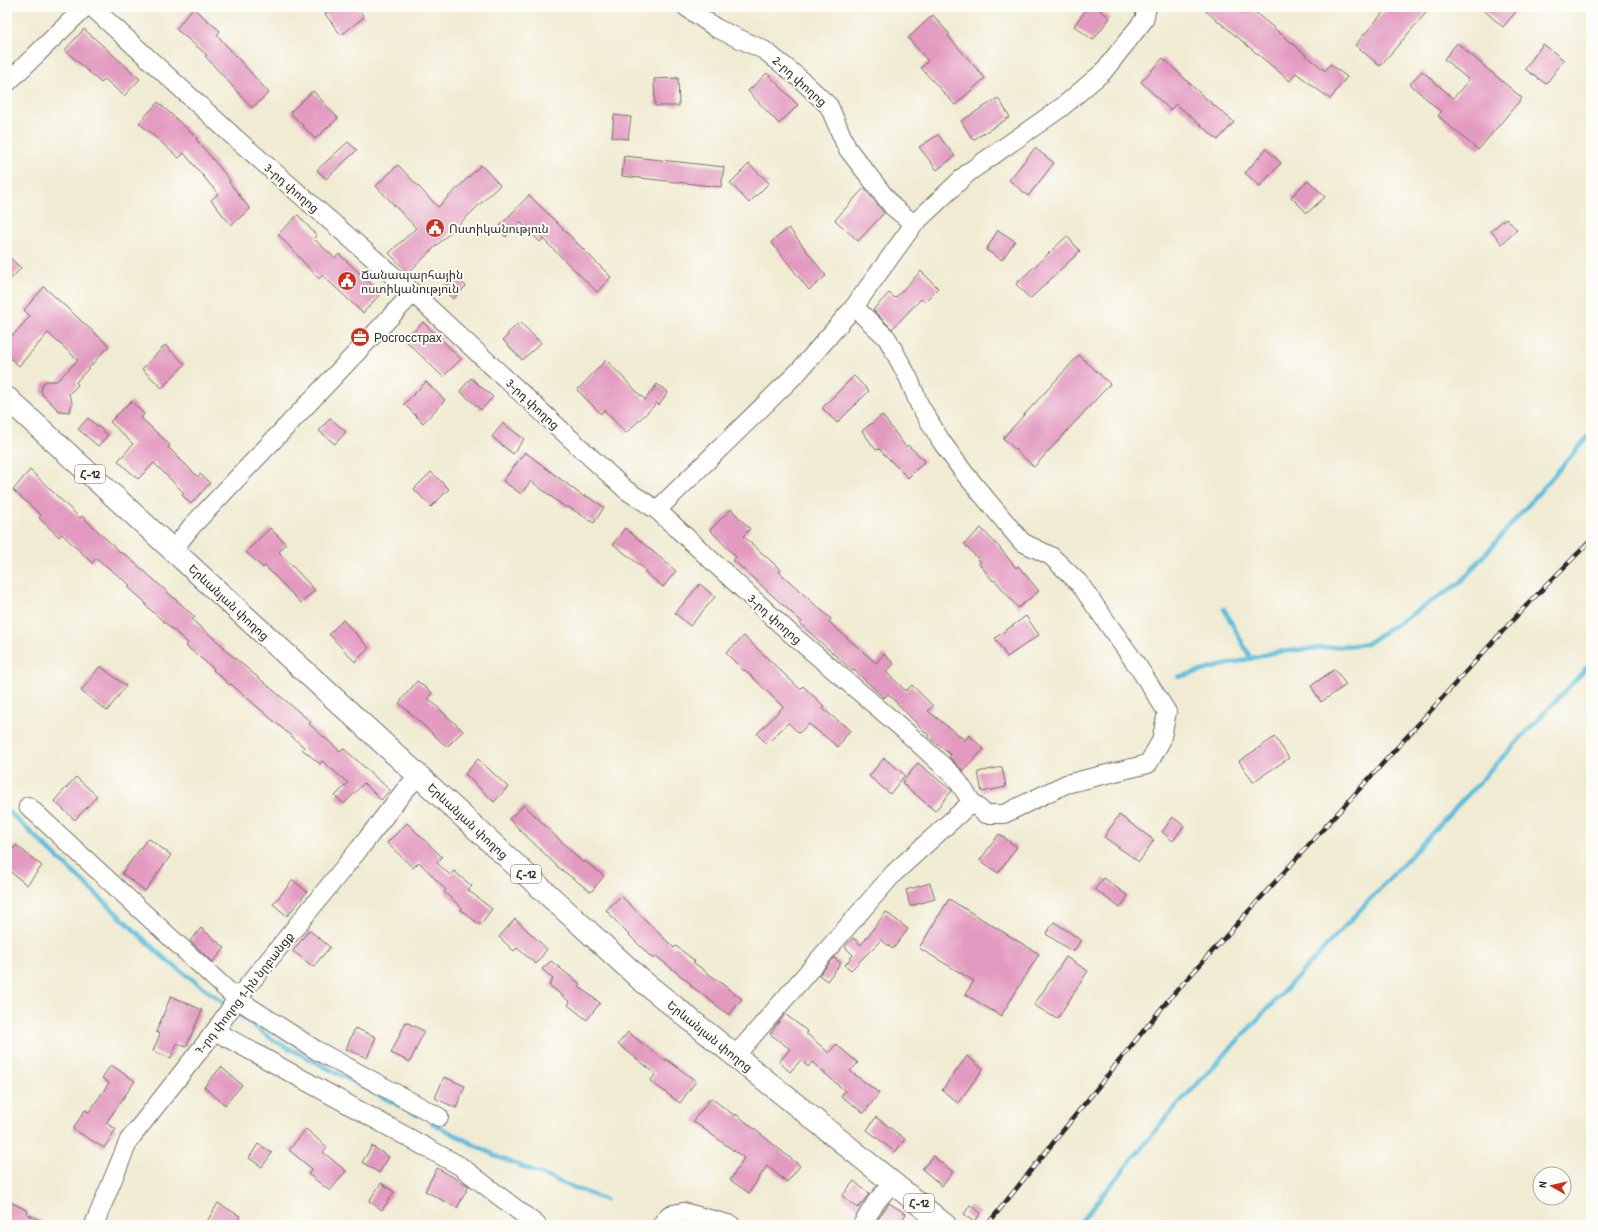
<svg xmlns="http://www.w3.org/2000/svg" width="1598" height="1232" font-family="'Patrick Hand','Noto Sans Armenian',sans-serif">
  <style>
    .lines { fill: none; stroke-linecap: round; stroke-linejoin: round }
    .stream { stroke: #5dbddc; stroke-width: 4.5 }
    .building { fill: #e39ac0 }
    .minor-casing { stroke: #706e65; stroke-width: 20 }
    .major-casing { stroke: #706e65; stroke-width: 24 }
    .minor { stroke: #fff; stroke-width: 18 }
    .major { stroke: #fff; stroke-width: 22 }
    .rail-casing { stroke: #2b2b2b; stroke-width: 4.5 }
    .rail { stroke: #fdfcf7; stroke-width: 3; stroke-dasharray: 9; stroke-linecap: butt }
    .labels { text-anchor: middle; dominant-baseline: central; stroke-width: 4; stroke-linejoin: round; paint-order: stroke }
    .shield { fill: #fdfcf7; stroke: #6a6a68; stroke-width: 1 }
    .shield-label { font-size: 11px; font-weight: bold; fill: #2b2b2b }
    .street-label { font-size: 12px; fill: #2b2b2b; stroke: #fdfcf7 }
    .poi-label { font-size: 12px; fill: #2b2b2b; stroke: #fdfcf7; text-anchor: start }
  </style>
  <rect width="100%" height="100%" fill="#fdfcf7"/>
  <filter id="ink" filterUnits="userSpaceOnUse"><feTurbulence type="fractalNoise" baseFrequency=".025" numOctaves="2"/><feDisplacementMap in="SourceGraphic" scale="8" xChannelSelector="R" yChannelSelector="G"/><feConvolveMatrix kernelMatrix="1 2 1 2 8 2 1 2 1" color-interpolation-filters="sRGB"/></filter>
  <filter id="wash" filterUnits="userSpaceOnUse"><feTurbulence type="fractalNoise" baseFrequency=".012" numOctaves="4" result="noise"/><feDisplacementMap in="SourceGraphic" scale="16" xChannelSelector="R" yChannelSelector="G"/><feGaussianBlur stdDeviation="0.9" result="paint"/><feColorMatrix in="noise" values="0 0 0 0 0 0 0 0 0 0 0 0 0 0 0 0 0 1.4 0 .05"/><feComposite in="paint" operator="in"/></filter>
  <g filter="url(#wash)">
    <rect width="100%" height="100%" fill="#f0ebd2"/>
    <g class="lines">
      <g class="stream">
        <path d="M1224,609L1251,659"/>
        <path d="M1178,677L1276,652L1366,644L1460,583L1591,433"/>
        <path d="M7,810L165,959L228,1006"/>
        <path d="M234,1011L273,1040L417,1115"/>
        <path d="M432,1123L498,1157L605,1200"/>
        <path d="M683,1225H684"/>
        <path d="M1078,1225L1171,1112L1591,663"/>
      </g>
    </g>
    <g id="blocks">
      <g class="building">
        <path d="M334,7H357L364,17L341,35L325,14Z"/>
        <path d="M1088,7H1096L1110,18L1093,40L1074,26Z"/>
        <path d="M1201,7H1249L1325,71L1330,64L1347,77L1330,99L1296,73L1290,81Z"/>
        <path d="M1388,7H1431L1380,66L1355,45Z"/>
        <path d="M1480,7H1520L1503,27Z"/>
        <path d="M193,8L220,31L217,35L269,93L252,108L205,56L207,55L176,29Z"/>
        <path d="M933,15L950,35L948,36L985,78L955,105L921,68L928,61L908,38Z"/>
        <path d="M84,29L140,79L124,96L105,79L101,83L65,50Z"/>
        <path d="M1457,43L1522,98L1478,150L1438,116L1441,112L1410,84L1422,71L1453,98L1469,80L1444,59Z"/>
        <path d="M1543,44L1564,60L1546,84L1525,69Z"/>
        <path d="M1163,58L1203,96L1234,122L1218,140L1176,104L1170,110L1141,82Z"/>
        <path d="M767,73L798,105L779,124L748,91Z"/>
        <path d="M678,78L679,106H655L654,79Z"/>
        <path d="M313,91L338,118L315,139L290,112Z"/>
        <path d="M998,98L1010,117L973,140L961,121Z"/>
        <path d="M158,102L197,138L196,139L230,180L229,182L250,209L231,225L211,200L218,194L184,153L179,158L139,123Z"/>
        <path d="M614,115L631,117L628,139L612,137Z"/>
        <path d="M938,135L955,156L937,170L919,147Z"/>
        <path d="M348,142L357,150L326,179L317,170Z"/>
        <path d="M1035,148L1054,163L1028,196L1009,180Z"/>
        <path d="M1266,149L1281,163L1260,186L1245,173Z"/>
        <path d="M624,156L724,167L721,187L622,176Z"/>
        <path d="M749,164L769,183L749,203L730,183Z"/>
        <path d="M398,165L438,207L481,165L500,185L408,273L389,253L416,228L376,186Z"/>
        <path d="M1308,180L1325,197L1307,213L1291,197Z"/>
        <path d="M864,188L884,213L858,241L835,220Z"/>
        <path d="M529,195L611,277L597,292L543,239L540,242L520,222L506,237L497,229Z"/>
        <path d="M298,215L317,236L314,239L335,258L339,254L381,293L363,313L322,275L319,279L278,234Z"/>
        <path d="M1506,218L1517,230L1502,244L1491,231Z"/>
        <path d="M789,228L826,276L809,290L771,242Z"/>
        <path d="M998,230L1015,241L1002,260L986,250Z"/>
        <path d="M1067,236L1080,251L1030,299L1016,284Z"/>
        <path d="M7,255L21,268L7,283Z"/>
        <path d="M921,271L938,288L924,302L921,299L892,329L873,310L889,293L895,298Z"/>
        <path d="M454,276L466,286L453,299L442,289Z"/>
        <path d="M44,287L109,346L76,382L78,385L69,394L72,402L70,412L59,411L43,395L41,391L43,383L47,381H57L78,360L48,333L19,366L7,355V329L13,335L30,316L24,310Z"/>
        <path d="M423,322L461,359L443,377L405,340Z"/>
        <path d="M520,322L541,343L522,360L503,340L508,335L507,334Z"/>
        <path d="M165,345L185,364L162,388L142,369Z"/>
        <path d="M1079,355L1110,384L1034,467L1003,438Z"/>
        <path d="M606,360L645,400L657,384L668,392L659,405L657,403L626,433L604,410L601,414L577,390Z"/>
        <path d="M854,376L869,391L837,423L822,408Z"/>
        <path d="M471,378L493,397L481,410L460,391Z"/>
        <path d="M426,382L445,400L423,423L404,404Z"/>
        <path d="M131,401L144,414L141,418L170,445L168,447L198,477L200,474L210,483L191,504L182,495L184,493L154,463L138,479L118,461L133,444L110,422Z"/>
        <path d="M882,415L906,447L908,445L925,461L908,478L879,449L876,450L862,431Z"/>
        <path d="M88,418L108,435L98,446L78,429Z"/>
        <path d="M330,418L346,432L335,444L319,431Z"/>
        <path d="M503,423L524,439L513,454L492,437Z"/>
        <path d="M525,452L584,497L585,495L604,507L594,523L567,506L566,508L531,481L521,494L503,481Z"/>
        <path d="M30,470L80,518L82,516L122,554L123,553L143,570L195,617L192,620L224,647L223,648L311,722L309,724L340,751L343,748L390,790L381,800L364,783L344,804L335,796L348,783L322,761L320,764L302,749L304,747L276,723L231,684L230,685L213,670L214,669L186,646L188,643L145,605L146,603L128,587L130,585L96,558L92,563L62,534L59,537L39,518L41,515L13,490Z"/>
        <path d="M431,472L449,489L431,507L414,489Z"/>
        <path d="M731,509L750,529L743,536L781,570L779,572L831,619L829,622L876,663L884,654L894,664L886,672L906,691L912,685L933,706L928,711L965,740L969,735L984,749L963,771L949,757L951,755L928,737L929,736L888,694L884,698L854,670L853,671L800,624L802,622L733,560L736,557L710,530Z"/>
        <path d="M270,528L286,544L279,552L315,590L301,603L265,566L263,568L246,552Z"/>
        <path d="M625,528L676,571L663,587L645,572L646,570L613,544Z"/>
        <path d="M981,528L1000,548L1016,568L1018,566L1039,591L1018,608L995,580L993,581L979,564L981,562L964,544Z"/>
        <path d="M700,584L715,597L690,626L675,613Z"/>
        <path d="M1026,616L1039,635L1007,657L995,638Z"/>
        <path d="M343,620L369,648L355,662L329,634Z"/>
        <path d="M744,636L800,689L803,686L825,707L823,709L850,730L838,747L809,724L799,733L788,723L767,744L757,734L783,707L745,670L744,671L726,653Z"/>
        <path d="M100,666L126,686L107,711L81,691Z"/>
        <path d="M1335,669L1346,685L1321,702L1311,686Z"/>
        <path d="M417,681L432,693L428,698L463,731L447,747L399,703Z"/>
        <path d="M1275,737L1289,758L1253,782L1239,761Z"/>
        <path d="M884,758L905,775L890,794L869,776Z"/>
        <path d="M478,759L508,787L494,802L465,774Z"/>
        <path d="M918,763L952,791L935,811L902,783Z"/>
        <path d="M1002,767L1006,787L982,792L978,772Z"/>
        <path d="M76,777L97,796L75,820L54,801Z"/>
        <path d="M524,805L583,863L585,861L604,876L591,892L558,867L509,819Z"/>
        <path d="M1119,815L1154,840L1139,862L1104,837Z"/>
        <path d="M1173,817L1184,826L1173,841L1162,832Z"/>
        <path d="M407,823L442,857L437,863L450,875L454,871L472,886L468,890L492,909L480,925L461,910L462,908L444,892L446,890L419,862L413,868L387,843Z"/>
        <path d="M999,834L1017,847L998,873L980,860Z"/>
        <path d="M148,838L171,855L145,891L122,873Z"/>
        <path d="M16,845L42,866L27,885L7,869V856Z"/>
        <path d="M1104,878L1128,896L1120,908L1095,889Z"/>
        <path d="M293,880L307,892L287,916L273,904Z"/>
        <path d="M930,883L935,899L910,906L906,890Z"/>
        <path d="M621,896L674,948L676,946L695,961L693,962L742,999L729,1015L690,985L691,984L656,956L653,959L624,930L606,910Z"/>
        <path d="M949,899L1039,954L1001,1016L965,994L974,981L919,948Z"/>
        <path d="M886,912L908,929L893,949L881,940L851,970L845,965L853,955L845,947L853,938L861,945Z"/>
        <path d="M515,919L547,949L536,964L517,948L514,951L499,937Z"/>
        <path d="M1054,922L1081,940L1073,952L1046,934Z"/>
        <path d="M201,928L225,948L213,962L190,941Z"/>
        <path d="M309,930L330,947L313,967L293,951Z"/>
        <path d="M1066,957L1088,971L1057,1019L1034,1005Z"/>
        <path d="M834,958L841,963L827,981L819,975Z"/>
        <path d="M551,961L580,984L578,986L600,1003L587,1020L568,1005L570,1002L549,985L553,979L542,969Z"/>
        <path d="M171,996L202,1010L186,1047L177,1043L171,1058L153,1051L160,1034L156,1032Z"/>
        <path d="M785,1014L807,1031L806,1033L829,1053L836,1044L858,1063L850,1071L879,1093L864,1113L841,1096L845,1091L812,1062L808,1067L801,1060L790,1072L779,1062L790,1049L770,1034Z"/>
        <path d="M406,1022L424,1031L410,1062L391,1053Z"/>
        <path d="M355,1028L376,1037L367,1058L346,1049Z"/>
        <path d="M628,1032L665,1061L666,1059L696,1081L680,1103L650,1081L656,1074L618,1044Z"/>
        <path d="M967,1056L983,1069L958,1103L942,1090Z"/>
        <path d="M111,1065L135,1081L106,1123L116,1129L104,1148L73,1129L85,1110L89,1112L109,1083L102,1078Z"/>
        <path d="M221,1067L242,1085L225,1105L204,1087Z"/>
        <path d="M444,1077L465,1086L456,1108L435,1098Z"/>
        <path d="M711,1098L735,1116L736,1114L800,1166L787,1182L767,1166L749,1193L730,1180L744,1158L693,1121Z"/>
        <path d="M876,1117L905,1139L895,1152L867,1130Z"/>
        <path d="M306,1129L327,1147L323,1152L346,1171L330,1191L308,1174L312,1169L289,1150Z"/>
        <path d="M258,1144L272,1153L262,1167L249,1158Z"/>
        <path d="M372,1146L389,1157L379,1173L362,1162Z"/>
        <path d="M933,1156L953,1172L942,1186L922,1169Z"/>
        <path d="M437,1168L469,1186L457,1208L425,1191Z"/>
        <path d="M854,1181L869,1194L858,1208L842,1196Z"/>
        <path d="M381,1183L394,1192L382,1210L369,1201Z"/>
        <path d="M7,1200L28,1211L27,1214L50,1225H12L7,1222Z"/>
        <path d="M218,1203L240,1216L235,1225H205Z"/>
        <path d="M889,1203L906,1214L898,1225H874Z"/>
        <path d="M970,1205L981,1213L974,1222L964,1214Z"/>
      </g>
    </g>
  </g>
  <g filter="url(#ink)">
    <use href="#blocks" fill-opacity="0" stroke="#706e65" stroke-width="1"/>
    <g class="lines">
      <g class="minor-casing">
        <g id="minor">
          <path d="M92,7L233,136L413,293L626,490L657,510L789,632L904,730L955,777L972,802L985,814H1004L1066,784L1148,764L1161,741L1167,712L1139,668L1079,583L1051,556L1022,542L965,474L941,441L919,404L909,379L887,338L854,307"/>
          <path d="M686,7L716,28L764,50L798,77L829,106L847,148L893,207L914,224"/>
          <path d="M7,83L85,7"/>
          <path d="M657,510L799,371L854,307L914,224L969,172L1062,107L1103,72L1144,20L1147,7"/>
          <path d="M173,550L191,527L413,293"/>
          <path d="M28,806L237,999L316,1050L439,1117"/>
          <path d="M215,1031L460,1166L537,1225"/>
          <path d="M735,1056L894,873L972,802"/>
          <path d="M94,1225L129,1140L215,1031L237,999L360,848L405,790L419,776"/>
          <path d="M661,1225L669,1215L683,1212L731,1225"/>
          <path d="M862,1225L876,1202L893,1182"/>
        </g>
      </g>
      <g class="major-casing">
        <path id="major" d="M7,398L640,979L945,1225"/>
      </g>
      <use href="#minor" class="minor"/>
      <use href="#major" class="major"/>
      <g class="rail-casing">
        <path id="rail" d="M987,1225L1169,999L1521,611L1591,540"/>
      </g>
      <use href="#rail" class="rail"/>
    </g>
  </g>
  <defs>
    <g id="civic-disc" transform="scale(1)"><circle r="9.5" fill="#c8321e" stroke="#fdfcf7"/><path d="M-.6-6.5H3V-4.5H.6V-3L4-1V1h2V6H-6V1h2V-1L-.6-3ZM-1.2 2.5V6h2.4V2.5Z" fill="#fff"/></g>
    <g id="office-disc" transform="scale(1)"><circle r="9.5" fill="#c8321e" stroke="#fdfcf7"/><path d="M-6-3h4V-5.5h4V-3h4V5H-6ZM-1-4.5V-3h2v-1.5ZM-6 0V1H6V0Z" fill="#fff"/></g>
  </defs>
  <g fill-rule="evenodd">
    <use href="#civic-disc" x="435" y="228"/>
    <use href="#civic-disc" x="347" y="281"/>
    <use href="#office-disc" x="360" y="337"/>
  </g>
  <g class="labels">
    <g class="shield">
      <rect x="75" y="465" width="30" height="18" rx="3"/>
      <rect x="511" y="865" width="30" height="18" rx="3"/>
      <rect x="904" y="1194" width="30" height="18" rx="3"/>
    </g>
    <g class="shield-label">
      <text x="90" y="474">Հ-12</text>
      <text x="526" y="874">Հ-12</text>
      <text x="919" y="1203">Հ-12</text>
    </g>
    <g class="street-label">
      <text transform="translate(800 81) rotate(42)">2-րդ փողոց</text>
      <text transform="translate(292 188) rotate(41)">3-րդ փողոց</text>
      <text transform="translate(533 404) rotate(43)">3-րդ փողոց</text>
      <text transform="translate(229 602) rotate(43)">Երևանյան փողոց</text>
      <text transform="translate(775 619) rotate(42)">3-րդ փողոց</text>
      <text transform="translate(468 821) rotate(43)">Երևանյան փողոց</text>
      <text transform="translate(244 993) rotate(-52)">7-րդ փողոց 1-ին նրբանցք</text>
      <text transform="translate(710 1036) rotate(39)">Երևանյան փողոց</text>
    </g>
    <g class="poi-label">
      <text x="449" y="228">Ոստիկանություն</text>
      <text x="361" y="274">Ճանապարհային<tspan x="361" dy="14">ոստիկանություն</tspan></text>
      <text x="374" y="337">Росгосстрах</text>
    </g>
  </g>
  <rect width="1598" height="1232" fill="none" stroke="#fdfcf7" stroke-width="24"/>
  <g transform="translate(1552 1186) rotate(278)"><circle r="19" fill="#fdfcf7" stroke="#a9a8a5"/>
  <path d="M0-3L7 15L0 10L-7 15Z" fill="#c8321e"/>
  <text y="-6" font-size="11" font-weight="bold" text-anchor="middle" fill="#2b2b2b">N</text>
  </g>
</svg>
